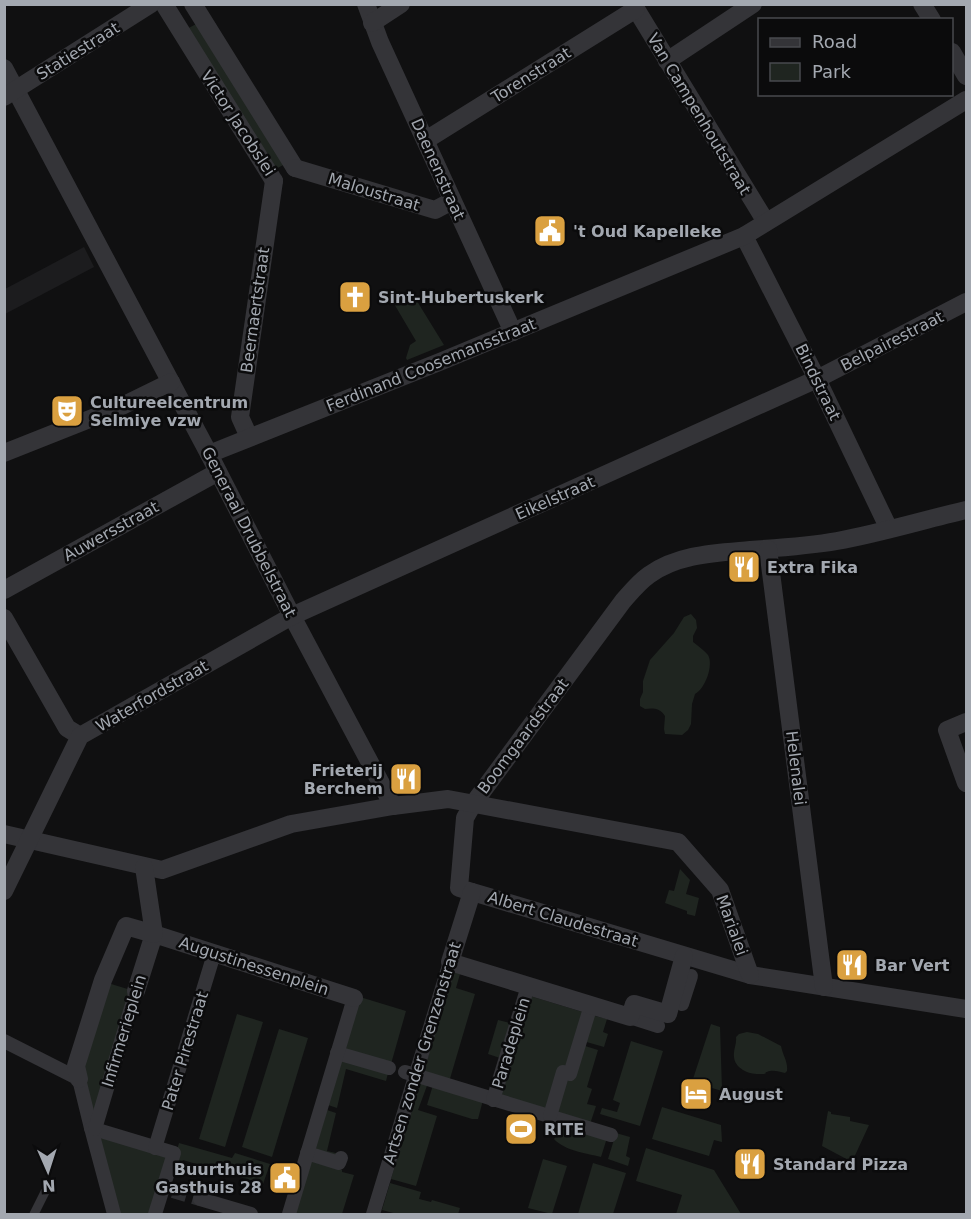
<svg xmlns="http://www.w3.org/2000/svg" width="971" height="1219" font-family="'DejaVu Sans',sans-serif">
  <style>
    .built { fill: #1c1c1e }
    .green { fill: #1f2520 }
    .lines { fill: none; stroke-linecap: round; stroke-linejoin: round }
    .pedestrian-tunnel { stroke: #2d2e31; stroke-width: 14; stroke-dasharray: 14 7; stroke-linecap: butt }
    .service { stroke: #343438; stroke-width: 9 }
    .pedestrian { stroke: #343438; stroke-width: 14 }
    .minor { stroke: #343438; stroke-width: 18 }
    .labels { text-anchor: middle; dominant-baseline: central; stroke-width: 5; stroke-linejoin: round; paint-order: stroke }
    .street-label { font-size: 16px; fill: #a3a8b0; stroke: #0b0b0c }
    .poi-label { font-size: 16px; font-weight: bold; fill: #a3a8b0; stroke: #0b0b0c; text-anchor: start }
  </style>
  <rect width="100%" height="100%" fill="#101011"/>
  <path class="built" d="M84,247L94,267L5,314V289Z"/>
  <g class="green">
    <path d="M198,23L285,164L272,171L185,30Z"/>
    <path d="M412,293L444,345L407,360L406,358L410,345L416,341L393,302Z"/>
    <path d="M691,614L696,620L697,628L693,636V642C698,646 704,650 708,655C714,665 705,689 695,694L692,704L691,724L688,730L682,735L665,734L664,729L665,716C660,708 653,708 645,709L640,706V699L643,692V681L650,660L674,633L684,617Z"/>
    <path d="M680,869L690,880L686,894L699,898L695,916L687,914V911L665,903L669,890L674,891Z"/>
    <path d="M453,972L460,974L456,988L475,994L449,1082L423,1074Z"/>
    <path d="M108,983L134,991L94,1123L80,1074Z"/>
    <path d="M527,995L586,1013L548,1112L497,1097Z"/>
    <path d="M360,997L406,1011L391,1064L343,1050Z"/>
    <path d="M237,1014L263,1022L225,1147L199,1139Z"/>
    <path d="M591,1015L607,1019L603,1032L608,1034L604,1047L583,1041Z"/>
    <path d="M498,1020L514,1024L503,1059L488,1054Z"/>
    <path d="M711,1024L720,1027L722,1091L692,1082Z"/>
    <path d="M279,1029L308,1038L272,1157L242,1147Z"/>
    <path d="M747,1032L758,1034L781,1046C783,1056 788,1061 787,1071L785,1073C780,1072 775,1070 770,1071C761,1073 770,1074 761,1074C750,1075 735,1069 734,1057C733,1050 737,1044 736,1037L739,1034Z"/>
    <path d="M631,1041L663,1051L640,1126L600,1114L602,1108L617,1112L620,1103L613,1100Z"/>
    <path d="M582,1045L598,1050L587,1087L592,1089L587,1104L596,1106L590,1124L553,1114Z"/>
    <path d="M340,1058L388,1073L386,1081L346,1069L337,1108L325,1104Z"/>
    <path d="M421,1081L428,1083L418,1110L437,1116L416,1186L391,1179Z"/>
    <path d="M433,1085L483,1100L478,1119H472L427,1105Z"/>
    <path d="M662,1107L721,1125L722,1142L714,1140L709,1156L652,1139Z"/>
    <path d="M324,1109L336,1113L327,1151L340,1154L338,1160L311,1152Z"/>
    <path d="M828,1111L831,1112V1114L850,1117V1121L869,1125L852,1162L822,1146Z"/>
    <path d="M546,1121L607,1138L601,1157C586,1153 565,1151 554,1139L558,1134L555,1128Z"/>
    <path d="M97,1133L170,1155L152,1214H117Z"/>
    <path d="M616,1133L630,1137L626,1156L630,1158L628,1166L608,1159Z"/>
    <path d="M179,1143L232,1158L235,1153L270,1164L263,1184L183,1160L178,1175L170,1173Z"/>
    <path d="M646,1148L714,1170L741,1214H676L682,1195L636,1181Z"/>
    <path d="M310,1156L342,1170V1172L354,1175L342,1214H292Z"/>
    <path d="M543,1159L567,1166L552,1214L528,1208Z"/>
    <path d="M593,1163L626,1173L613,1214H578Z"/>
    <path d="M390,1183L421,1192L419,1199L431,1202L432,1200L460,1208L458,1214H397L382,1210Z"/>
  </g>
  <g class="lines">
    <path class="pedestrian-tunnel" d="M173,1191L200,1199"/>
    <path class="service" d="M34,1214L45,1192"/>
    <g class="pedestrian">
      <path d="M682,1004L691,976"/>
      <path d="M630,1017L658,1026"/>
      <path d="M4,1041L79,1079L91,1128L174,1153L155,1214"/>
      <path d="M337,1053L389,1068"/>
      <path d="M405,1072L611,1135"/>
      <path d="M493,1100L528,986"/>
      <path d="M550,1116L563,1072L570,1074L591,1005"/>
      <path d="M91,1128L114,1214"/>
      <path d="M95,1129L136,991"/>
      <path d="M155,1148L214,954"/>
      <path d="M307,1153L339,1163L341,1158"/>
      <path d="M200,1199L251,1214"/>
      <path d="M289,1214L354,998"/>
      <path d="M373,1214L450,962"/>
    </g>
    <g class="minor">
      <path d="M164,4L274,181"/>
      <path d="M193,4L295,168"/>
      <path d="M366,4L380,42L513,332"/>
      <path d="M633,4L766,222"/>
      <path d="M922,4L932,20"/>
      <path d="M372,23L401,4"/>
      <path d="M952,52L966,76"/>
      <path d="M667,61L753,4"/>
      <path d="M4,68L209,454L292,616L393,806"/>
      <path d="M4,97L151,4"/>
      <path d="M426,140L636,9"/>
      <path d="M295,168L435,210L452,201"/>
      <path d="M744,236L817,379L889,529"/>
      <path d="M249,437L240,417L274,181"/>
      <path d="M4,453L120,407L171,382"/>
      <path d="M209,454L442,361L744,236L966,100"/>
      <path d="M966,510C923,520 881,533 837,541C808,546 779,548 750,550C716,553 678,554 649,575C639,582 631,592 623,601L473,804L465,818L459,888L750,975L966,1009"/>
      <path d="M768,549L824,987"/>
      <path d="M4,590L218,472"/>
      <path d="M4,618L67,728L80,736"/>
      <path d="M966,722L947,730L966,783"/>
      <path d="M4,834L162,870L291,824L393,806L448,799L678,842L720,890L750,975"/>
      <path d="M4,891L80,736L292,616L817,379L966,302"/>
      <path d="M472,892L450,962L630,1017L634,1004L668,1014L684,956"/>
      <path d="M136,991L154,934L354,998"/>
      <path d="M79,1079L76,1066L103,980L126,926L154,934L144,867"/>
    </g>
  </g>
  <defs>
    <g id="civic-square" transform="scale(1.725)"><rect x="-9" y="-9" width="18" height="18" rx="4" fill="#daa040" stroke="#0b0b0c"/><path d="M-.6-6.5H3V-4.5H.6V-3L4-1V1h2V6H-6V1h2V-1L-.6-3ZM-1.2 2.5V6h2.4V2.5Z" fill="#fff"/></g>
    <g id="church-square" transform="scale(1.725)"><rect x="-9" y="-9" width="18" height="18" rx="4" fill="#daa040" stroke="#0b0b0c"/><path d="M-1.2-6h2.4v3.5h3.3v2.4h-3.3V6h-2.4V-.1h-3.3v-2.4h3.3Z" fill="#fff"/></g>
    <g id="theatre-square" transform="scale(1.725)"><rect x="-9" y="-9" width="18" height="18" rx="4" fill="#daa040" stroke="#0b0b0c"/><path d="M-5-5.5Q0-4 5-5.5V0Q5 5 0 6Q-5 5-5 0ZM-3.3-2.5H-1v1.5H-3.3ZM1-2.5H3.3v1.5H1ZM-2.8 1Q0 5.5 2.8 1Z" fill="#fff"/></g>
    <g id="restaurant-square" transform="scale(1.725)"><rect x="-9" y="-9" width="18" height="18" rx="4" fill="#daa040" stroke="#0b0b0c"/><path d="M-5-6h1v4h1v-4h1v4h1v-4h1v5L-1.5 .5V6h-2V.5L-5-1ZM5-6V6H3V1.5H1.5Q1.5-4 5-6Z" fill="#fff"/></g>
    <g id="hotel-square" transform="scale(1.725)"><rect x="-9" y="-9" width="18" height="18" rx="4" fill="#daa040" stroke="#0b0b0c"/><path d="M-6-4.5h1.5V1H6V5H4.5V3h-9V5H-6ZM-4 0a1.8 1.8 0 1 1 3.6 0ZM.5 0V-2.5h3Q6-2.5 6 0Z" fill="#fff"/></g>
    <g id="stadium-square" transform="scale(1.725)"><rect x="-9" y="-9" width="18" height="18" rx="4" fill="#daa040" stroke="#0b0b0c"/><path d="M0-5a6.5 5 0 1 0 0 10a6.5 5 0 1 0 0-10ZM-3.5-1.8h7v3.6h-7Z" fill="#fff"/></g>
  </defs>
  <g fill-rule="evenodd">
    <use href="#civic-square" x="550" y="231"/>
    <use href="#church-square" x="355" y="297"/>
    <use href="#theatre-square" x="67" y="411"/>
    <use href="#restaurant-square" x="744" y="567"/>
    <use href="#restaurant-square" x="406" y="779"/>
    <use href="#restaurant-square" x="852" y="965"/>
    <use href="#hotel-square" x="696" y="1094"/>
    <use href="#stadium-square" x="521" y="1129"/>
    <use href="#restaurant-square" x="750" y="1164"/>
    <use href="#civic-square" x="285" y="1178"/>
  </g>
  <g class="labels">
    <g class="street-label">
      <text transform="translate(78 51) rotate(-32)">Statiestraat</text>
      <text transform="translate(531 75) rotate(-32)">Torenstraat</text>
      <text transform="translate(699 114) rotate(59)">Van Campenhoutstraat</text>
      <text transform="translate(238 123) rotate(57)">Victor Jacobslei</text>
      <text transform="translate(438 169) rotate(66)">Daenenstraat</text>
      <text transform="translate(374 192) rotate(17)">Maloustraat</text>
      <text transform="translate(255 310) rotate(-82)">Beernaertstraat</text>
      <text transform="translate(892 341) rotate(-27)">Belpairestraat</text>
      <text transform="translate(431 365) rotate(-22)">Ferdinand Coosemansstraat</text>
      <text transform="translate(818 382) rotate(64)">Bindstraat</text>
      <text transform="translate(555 498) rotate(-24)">Eikelstraat</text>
      <text transform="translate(111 531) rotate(-29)">Auwersstraat</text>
      <text transform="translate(249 532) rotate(63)">Generaal Drubbelstraat</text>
      <text transform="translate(152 696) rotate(-30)">Waterfordstraat</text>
      <text transform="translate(523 736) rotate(-53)">Boomgaardstraat</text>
      <text transform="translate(796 768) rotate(83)">Helenalei</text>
      <text transform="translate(563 919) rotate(17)">Albert Claudestraat</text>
      <text transform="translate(732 925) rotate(70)">Marialei</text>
      <text transform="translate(254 966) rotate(18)">Augustinessenplein</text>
      <text transform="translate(124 1031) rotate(-73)">Infirmerieplein</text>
      <text transform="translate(511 1043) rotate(-73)">Paradeplein</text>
      <text transform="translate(185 1051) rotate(-73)">Pater Pirestraat</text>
      <text transform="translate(422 1053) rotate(-73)">Artsen zonder Grenzenstraat</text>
    </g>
    <g class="poi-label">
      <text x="573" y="231">'t Oud Kapelleke</text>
      <text x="378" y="297">Sint-Hubertuskerk</text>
      <text x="90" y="402">Cultureelcentrum<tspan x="90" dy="18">Selmiye vzw</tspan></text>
      <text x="767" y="567">Extra Fika</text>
      <text x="383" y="770" text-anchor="end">Frieterij<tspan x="383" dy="18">Berchem</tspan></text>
      <text x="875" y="965">Bar Vert</text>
      <text x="719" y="1094">August</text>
      <text x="544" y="1129">RITE</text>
      <text x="773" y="1164">Standard Pizza</text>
      <text x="262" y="1169" text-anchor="end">Buurthuis<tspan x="262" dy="18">Gasthuis 28</tspan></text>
    </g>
  </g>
  <rect width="971" height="1219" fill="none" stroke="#a3a8b0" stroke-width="12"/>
  <rect x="758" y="18" width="195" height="78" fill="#0b0b0c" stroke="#484a4e" stroke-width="1.5"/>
  <rect x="770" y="38" width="30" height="9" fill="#343438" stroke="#484a4e" stroke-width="1.5"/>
  <text x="812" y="48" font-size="18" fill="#a3a8b0">Road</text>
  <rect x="770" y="63" width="30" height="18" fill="#1f2520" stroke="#484a4e" stroke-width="1.5"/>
  <text x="812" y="78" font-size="18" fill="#a3a8b0">Park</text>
  <g transform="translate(48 1171) rotate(177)" stroke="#0b0b0c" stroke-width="4.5" paint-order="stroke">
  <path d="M0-4.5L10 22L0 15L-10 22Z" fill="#a3a8b0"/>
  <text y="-9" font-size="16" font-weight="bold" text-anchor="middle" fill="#a3a8b0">N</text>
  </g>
</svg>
